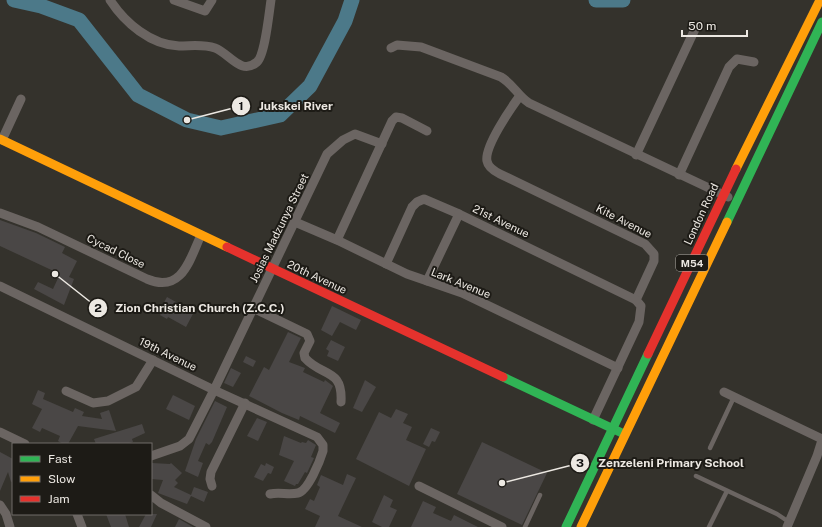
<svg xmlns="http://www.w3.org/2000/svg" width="822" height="527" font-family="'Public Sans',sans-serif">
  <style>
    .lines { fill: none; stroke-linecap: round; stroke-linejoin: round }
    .river { stroke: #4c7989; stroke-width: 15 }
    .building { fill: #4a4746 }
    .lane { stroke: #6b6562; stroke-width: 4.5 }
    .street { stroke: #6b6562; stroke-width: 9 }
    .fast { stroke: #30b455; stroke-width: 9 }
    .slow { stroke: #ff9f0a; stroke-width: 9 }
    .jam { stroke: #e5322d; stroke-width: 9 }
    .labels { text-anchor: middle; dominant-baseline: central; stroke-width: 4; stroke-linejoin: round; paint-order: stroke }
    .shield { fill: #1d1b16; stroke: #aeaaa5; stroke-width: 1 }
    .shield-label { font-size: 10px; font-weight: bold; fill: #ece8e2 }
    .street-label { font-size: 11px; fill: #ece8e2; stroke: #1d1b16 }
    .leader { fill: none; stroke: #ece8e2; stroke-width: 1.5 }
    .callout-dot { fill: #ece8e2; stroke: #1d1b16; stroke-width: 1.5 }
    .mark-label { font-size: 12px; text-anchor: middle; font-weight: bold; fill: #111 }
    .callout-label { font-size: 12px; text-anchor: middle; font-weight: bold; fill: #ece8e2; stroke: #1d1b16; stroke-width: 4; stroke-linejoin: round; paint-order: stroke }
  </style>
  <rect width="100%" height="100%" fill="#34322c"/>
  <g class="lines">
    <g class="river">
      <path d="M14,0L41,6L79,20L138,95L187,120L221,128L280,115L310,86L345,21L352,0"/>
      <path d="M596,0H623"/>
    </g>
  </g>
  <g class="building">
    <path d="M0,220L36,233L65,247L62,253L77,261L69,277L74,279L64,305L34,289L38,282L53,289L60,274L0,246Z"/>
    <path d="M167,297L194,312L186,327L168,317L167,319L160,315L164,309L161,308Z"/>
    <path d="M332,306L361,320L356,330L340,322L332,336L321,330Z"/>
    <path d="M288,332L301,338L289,362L305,368L303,372L324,382L325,380L333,386L320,413L340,423L335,433L300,416L299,420L282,413L249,396L264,367L269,370Z"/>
    <path d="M331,340L345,347L338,361L327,356L329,351L326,349Z"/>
    <path d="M246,356L256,361L253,367L243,362Z"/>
    <path d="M231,368L241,373L233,387L224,383Z"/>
    <path d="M365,380L376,387L362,412L353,408Z"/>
    <path d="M38,390L45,393L43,399L73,412L75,408L84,412L82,416L102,419L100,413L109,410L116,431L78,426L68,444H63L58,441L60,436L42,428L40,432L32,428L42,409L32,404Z"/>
    <path d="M173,395L195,406L189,420L166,409Z"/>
    <path d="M215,401L227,407L212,442L209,445L206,443L198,461L203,463L198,477L185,471L196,439Z"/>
    <path d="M396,409L408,414L403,423L412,427L406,440L426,449L409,486L356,459L379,412L391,418Z"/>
    <path d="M257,418L267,422L258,441L247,436Z"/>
    <path d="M142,424L145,433L132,439L133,442L126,444H96L94,439Z"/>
    <path d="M431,428L440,432L435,442L432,441L429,447L423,444Z"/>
    <path d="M284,436L301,443L302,442L306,443L308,440L316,445L311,457L314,458L307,473L305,472L298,484H296L295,486L284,481L294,461L279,455Z"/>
    <path d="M482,442L547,473L522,525L457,494Z"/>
    <path d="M0,452L13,459V481L11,482L8,472L0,491Z"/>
    <path d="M152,463L170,464L171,463L182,473L175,480L178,483L174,487L191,495L194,487L208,492L204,502L191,496L187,504L158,493L163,480L151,479Z"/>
    <path d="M266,463L274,467L271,474L268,473L263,481L254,477L261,464L265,466Z"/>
    <path d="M347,474L356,478L338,516L362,527H315L320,516L305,509L310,499L314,501L320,487L317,485L321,475L343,485Z"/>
    <path d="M384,495L393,500L390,507L397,510L389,527H382L372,522Z"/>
    <path d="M423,501L436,507L433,513L451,521L454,515L478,527H411Z"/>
    <path d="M106,514H125L129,527H111Z"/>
    <path d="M146,514H157L151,527H139Z"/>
    <path d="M179,519L193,527H175Z"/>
  </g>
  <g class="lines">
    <g class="lane">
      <path d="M710,448L734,397"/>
      <path d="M696,476L777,514L789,522"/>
      <path d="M525,527L540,495"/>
      <path d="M709,527L727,491"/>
    </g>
    <g class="street">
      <path d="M110,0C125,23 151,45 179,46C192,46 203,44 215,48C229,53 241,76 257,62C265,55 269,13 271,0"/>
      <path d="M174,0L205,11L212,0"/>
      <path d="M391,48L397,45L421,47L501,77C513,84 518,96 529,103L728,197"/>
      <path d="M519,97C511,108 484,147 487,161C488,167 494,171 500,174L645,244L654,254V261L636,300L641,306L639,322L593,420"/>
      <path d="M2,140L21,99"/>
      <path d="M636,155L696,27"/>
      <path d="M679,175L729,67L737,59L754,62"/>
      <path d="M0,213L38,227L147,279C182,294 190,259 201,235"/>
      <path d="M295,222L337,240L407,274L462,293L618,368"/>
      <path d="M337,240L392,121L396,117L402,118L427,131"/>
      <path d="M386,264L412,207L417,202L424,199L459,214L636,300"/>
      <path d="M427,281L459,214"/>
      <path d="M0,286L214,390L317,437L323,445V451C320,461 308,491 298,493C289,495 279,492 270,494"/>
      <path d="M253,308L307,334L310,341L304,353L305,358C322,377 343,368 341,402"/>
      <path d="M66,391L93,403L108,401L136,387L153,360"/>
      <path d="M724,392L822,439"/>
      <path d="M0,432L25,444"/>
      <path d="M151,456L180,446L189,439L214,390L327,154L343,140L355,134L382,144"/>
      <path d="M212,486L210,479L211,472L245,403"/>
      <path d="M419,486L502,527"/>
      <path d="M151,495L161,503L206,527"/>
      <path d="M0,505L6,514L10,527"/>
      <path d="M77,514L82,527"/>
      <path d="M787,527L817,456L822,440"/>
    </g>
    <g class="fast">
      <path d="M727,222L822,22"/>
      <path d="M503,377L622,433"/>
      <path d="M566,527L648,354"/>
    </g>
    <g class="slow">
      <path d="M0,139L227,247"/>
      <path d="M736,169L820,0"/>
      <path d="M581,527L727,222"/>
    </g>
    <g class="jam">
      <path d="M227,247L503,377"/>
      <path d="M648,354L736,169"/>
    </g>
  </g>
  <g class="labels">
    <rect class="shield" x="676" y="255" width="32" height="16" rx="3"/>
    <g class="shield-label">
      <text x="692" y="263">M54</text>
    </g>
    <g class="street-label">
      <text transform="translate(701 214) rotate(-65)">London Road</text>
      <text transform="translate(501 221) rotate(26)">21st Avenue</text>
      <text transform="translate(624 221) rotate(27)">Kite Avenue</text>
      <text transform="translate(279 228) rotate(-64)">Josias Madzunya Street</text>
      <text transform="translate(116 251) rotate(26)">Cycad Close</text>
      <text transform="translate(317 277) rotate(25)">20th Avenue</text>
      <text transform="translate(461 283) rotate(22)">Lark Avenue</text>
      <text transform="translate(168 354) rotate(26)">19th Avenue</text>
    </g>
  </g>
  <path class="leader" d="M187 120L241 106M55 274L98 308M502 483L580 463"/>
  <g class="callout-dot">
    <circle cx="187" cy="120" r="4"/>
    <circle cx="55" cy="274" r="4"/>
    <circle cx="502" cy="483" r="4"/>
    <circle cx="241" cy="106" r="10"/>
    <circle cx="98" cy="308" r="10"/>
    <circle cx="580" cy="463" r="10"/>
  </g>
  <g class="mark-label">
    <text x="241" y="110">1</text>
    <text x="98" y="312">2</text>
    <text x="580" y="467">3</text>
  </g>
  <g class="callout-label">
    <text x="296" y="110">Jukskei River</text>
    <text x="200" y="312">Zion Christian Church (Z.C.C.)</text>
    <text x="671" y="467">Zenzeleni Primary School</text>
  </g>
  <rect x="12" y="443" width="140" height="72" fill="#1d1b16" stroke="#706d68"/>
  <rect x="20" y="456" width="20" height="6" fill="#30b455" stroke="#706d68"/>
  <text x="48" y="463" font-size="12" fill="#ece8e2">Fast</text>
  <rect x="20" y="476" width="20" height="6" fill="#ff9f0a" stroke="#706d68"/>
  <text x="48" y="483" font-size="12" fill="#ece8e2">Slow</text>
  <rect x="20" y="496" width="20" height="6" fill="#e5322d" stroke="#706d68"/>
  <text x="48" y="503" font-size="12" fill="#ece8e2">Jam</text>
  <path d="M682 30v6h65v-6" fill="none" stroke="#ece8e2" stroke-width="2"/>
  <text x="688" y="30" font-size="12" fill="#ece8e2" stroke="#1d1b16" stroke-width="3" paint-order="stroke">50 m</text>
</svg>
